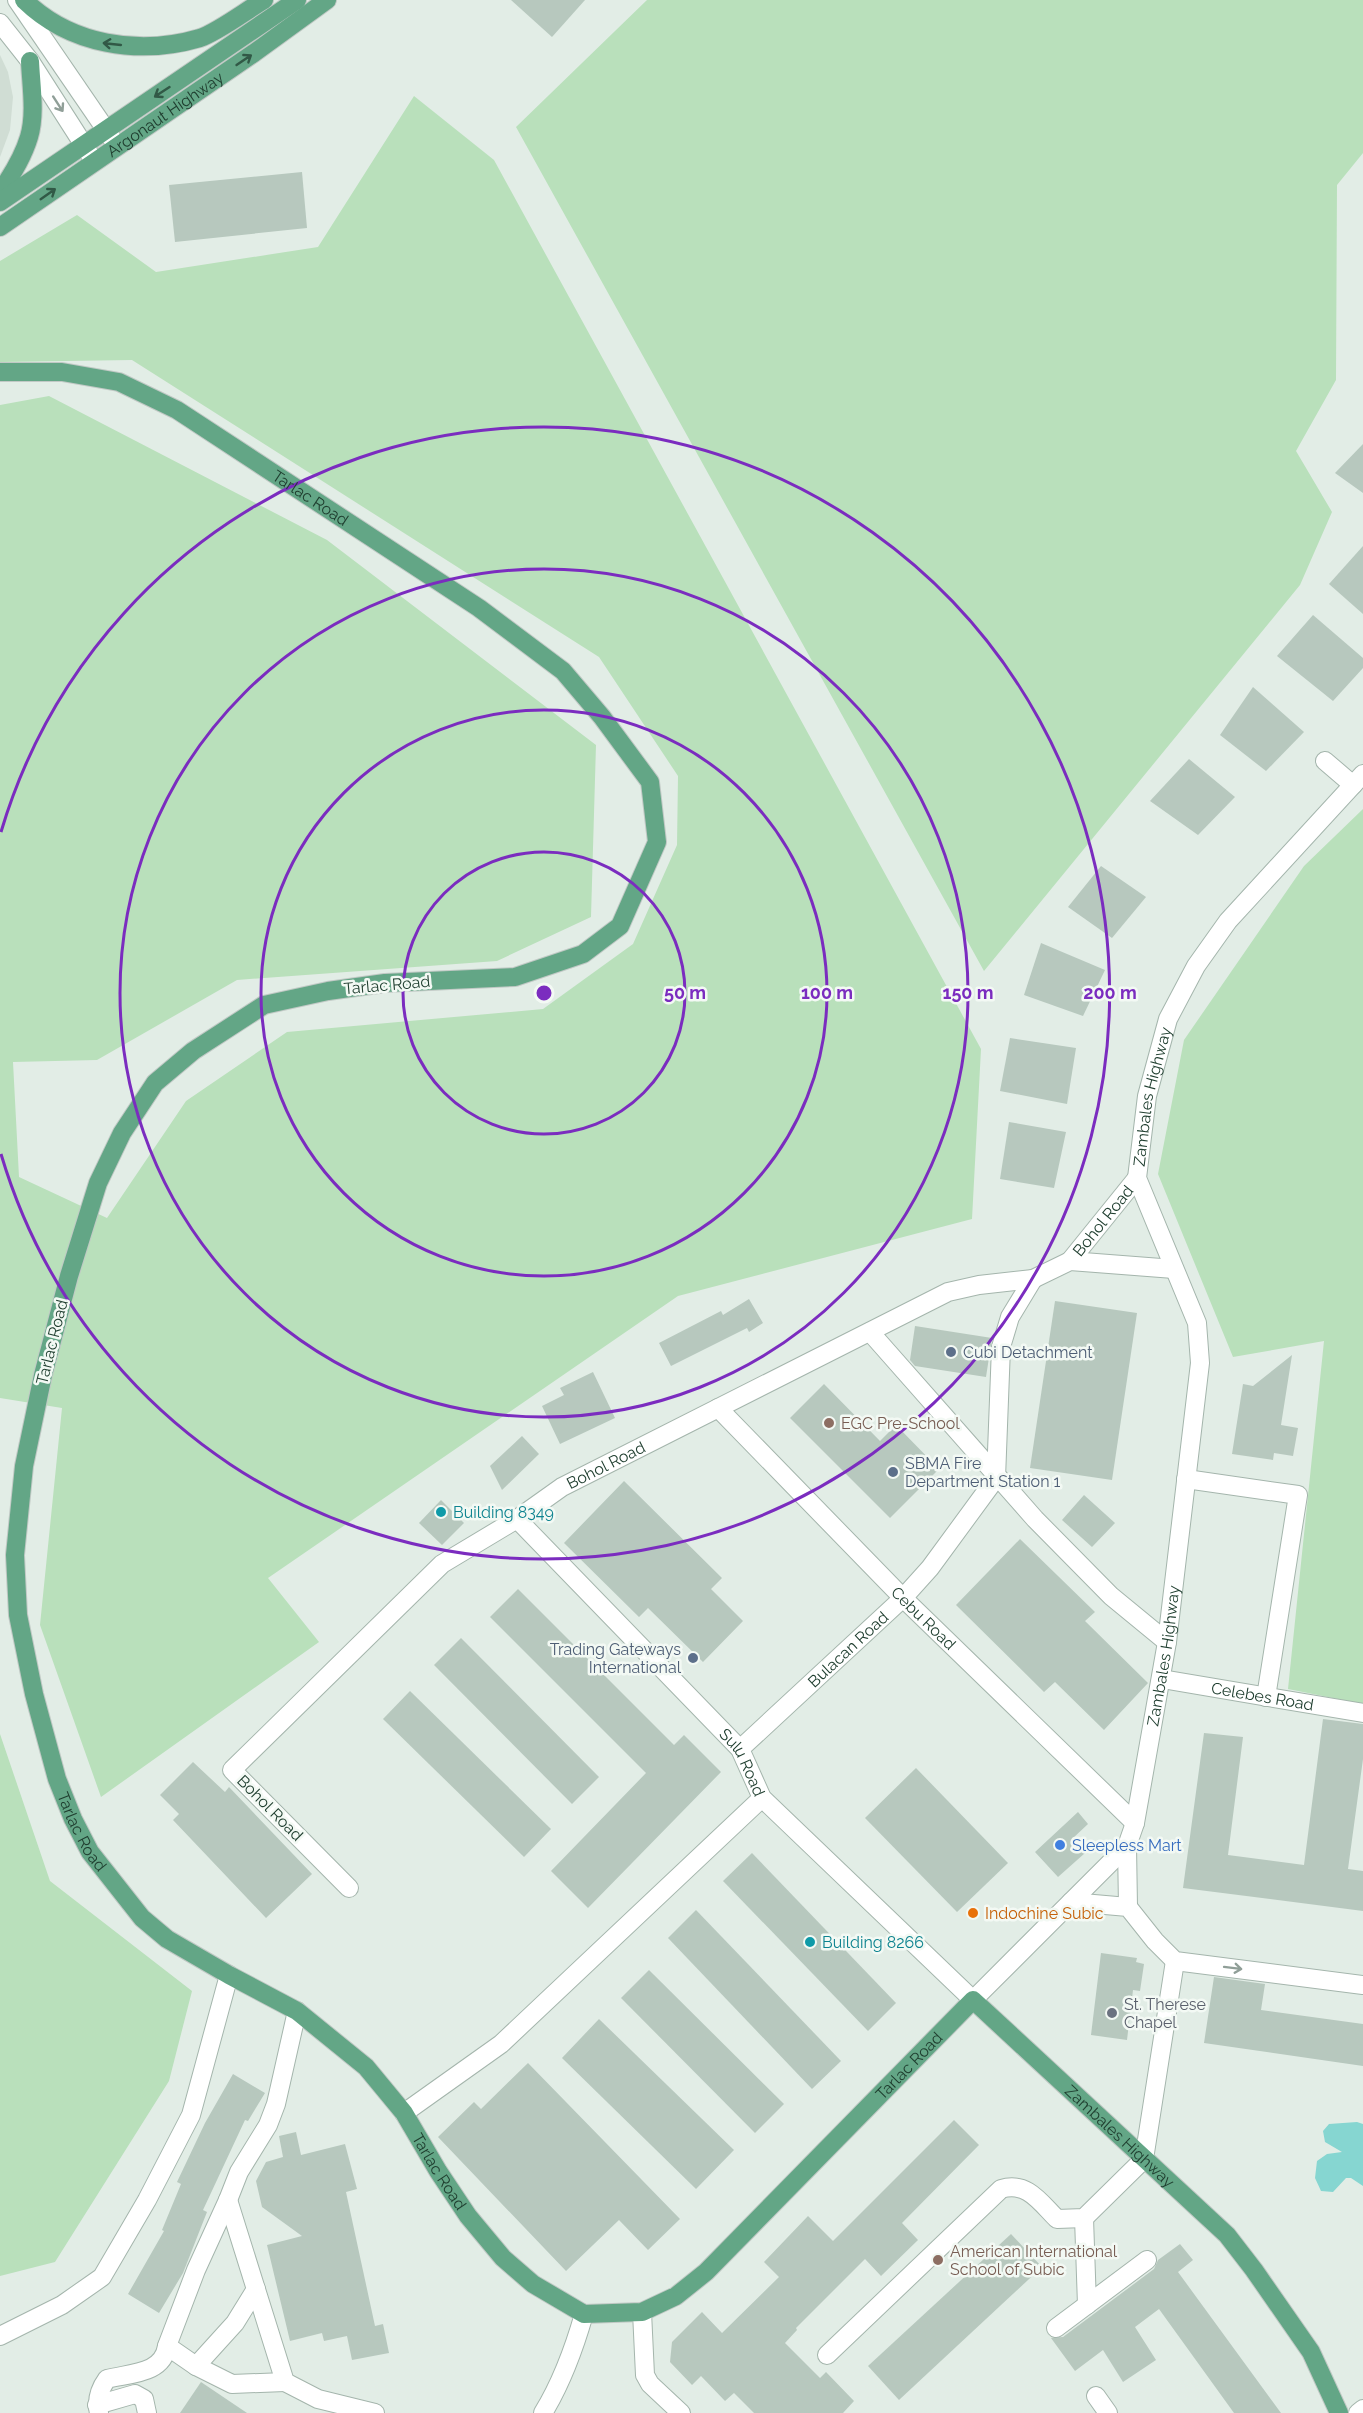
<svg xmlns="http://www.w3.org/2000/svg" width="1363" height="2413" font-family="Raleway,sans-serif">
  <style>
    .built { fill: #d0ddd4 }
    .green { fill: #b9e0bb }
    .water { fill: #86d6d1 }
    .building { fill: #b7c8be }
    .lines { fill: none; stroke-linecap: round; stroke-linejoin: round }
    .minor-casing { stroke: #a4b5ac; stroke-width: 20 }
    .major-casing { stroke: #c1c9c5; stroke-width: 20 }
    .minor { stroke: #fff; stroke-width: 18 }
    .major { stroke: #63a686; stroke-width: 18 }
    .oneway { stroke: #315946 }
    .oneway2 { stroke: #909f98 }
    .ring { fill: none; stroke: #7b2cbf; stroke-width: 3 }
    .service-dot { fill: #5c6f8a; stroke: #f3f9f4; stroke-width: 2 }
    .education-dot { fill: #8d6e63; stroke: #f3f9f4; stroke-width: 2 }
    .culture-dot { fill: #0f9aa8; stroke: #f3f9f4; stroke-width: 2 }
    .shop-dot { fill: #3f7fe0; stroke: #f3f9f4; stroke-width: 2 }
    .food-dot { fill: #e8710a; stroke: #f3f9f4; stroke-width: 2 }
    .worship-dot { fill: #6b7280; stroke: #f3f9f4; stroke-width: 2 }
    .labels { text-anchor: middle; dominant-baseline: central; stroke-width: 5; stroke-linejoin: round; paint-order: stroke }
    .street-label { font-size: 16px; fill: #203f30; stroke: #f3f9f4 }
    .service-label { font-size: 16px; fill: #4e5e75; stroke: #f3f9f4; text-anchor: start }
    .education-label { font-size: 16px; fill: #785e54; stroke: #f3f9f4; text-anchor: start }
    .culture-label { font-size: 16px; fill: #0d838f; stroke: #f3f9f4; text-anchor: start }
    .shop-label { font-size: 16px; fill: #366cbe; stroke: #f3f9f4; text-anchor: start }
    .food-label { font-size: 16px; fill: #c56008; stroke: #f3f9f4; text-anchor: start }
    .worship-label { font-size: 16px; fill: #5b616d; stroke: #f3f9f4; text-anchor: start }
    .centre { fill: #7b2cbf; stroke: #f3f9f4; stroke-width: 3 }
    .ring-label { font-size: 18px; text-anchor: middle; font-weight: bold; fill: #7b2cbf; stroke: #f3f9f4; stroke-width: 5; stroke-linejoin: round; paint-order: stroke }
  </style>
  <rect width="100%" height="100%" fill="#e2ede6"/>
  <path class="built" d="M0,55L8,72L13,97L10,130L0,157Z"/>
  <g class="green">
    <path d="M647,0H1363V153L1337,185L1336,380L1296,451L1332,512L1300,585L984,971L516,127Z"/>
    <path d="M414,96L494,160L981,1049L972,1219L678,1296L268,1578L319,1642L101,1797L40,1625L62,1408L0,1398V405L49,396L327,540L596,745L591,917L497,961L237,980L97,1060L13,1062L19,1177L107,1218L186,1101L287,1032L543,1009L633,944L677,845L678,776L599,657L132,360L0,362V261L77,215L156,272L318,247Z"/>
    <path d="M1363,809V1704L1288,1689L1324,1341L1233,1357L1158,1174L1184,1040L1304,866Z"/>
    <path d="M0,1734L50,1881L192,1991L169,2081L55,2262L0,2276Z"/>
  </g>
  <path class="water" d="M1357,2122L1363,2124V2186L1351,2178H1346L1333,2192L1321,2191L1315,2178L1317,2161L1327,2154L1342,2152L1325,2142L1323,2131L1329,2124Z"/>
  <g class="building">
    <path d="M511,0H585L552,37Z"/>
    <path d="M302,172L307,228L175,242L169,185Z"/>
    <path d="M1363,444V493L1335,473Z"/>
    <path d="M1363,546V614L1329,584Z"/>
    <path d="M1313,615L1363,658V668L1333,701L1277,656Z"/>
    <path d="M1253,687L1304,732L1266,771L1220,735Z"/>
    <path d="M1189,759L1235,797L1198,835L1150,801Z"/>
    <path d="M1101,866L1146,897L1112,938L1068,907Z"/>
    <path d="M1041,943L1105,970L1083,1016L1024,995Z"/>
    <path d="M1010,1038L1076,1048L1067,1104L1000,1091Z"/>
    <path d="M1009,1122L1066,1132L1054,1188L1000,1179Z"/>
    <path d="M749,1299L763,1323L749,1332L747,1328L671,1366L659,1343L721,1311L723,1315Z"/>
    <path d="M1055,1301L1137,1313L1112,1480L1030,1468Z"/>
    <path d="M915,1326L992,1338L986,1377L915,1366L910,1360Z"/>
    <path d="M1292,1355L1281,1425L1298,1428L1293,1456L1274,1453L1273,1460L1232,1454L1243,1384L1253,1386Z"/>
    <path d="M593,1372L615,1418L560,1444L542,1406L564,1395L560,1388Z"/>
    <path d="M824,1384L880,1441L896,1425L939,1469L890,1518L790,1418Z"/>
    <path d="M522,1436L539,1454L502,1490L490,1466Z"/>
    <path d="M624,1481L722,1578L711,1589L743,1621L703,1662L648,1608L639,1617L564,1543Z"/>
    <path d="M1084,1495L1115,1523L1092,1547L1062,1520Z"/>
    <path d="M441,1500L464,1523L442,1545L419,1523Z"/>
    <path d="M1020,1539L1095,1612L1085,1621L1148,1683L1104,1730L1055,1682L1044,1692L956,1605Z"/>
    <path d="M518,1589L674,1745L684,1735L721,1772L588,1908L551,1871L646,1773L490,1617Z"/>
    <path d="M461,1638L599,1777L572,1804L434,1665Z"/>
    <path d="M410,1691L551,1829L524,1857L383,1719Z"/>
    <path d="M1323,1719L1363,1724V1759L1348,1869L1363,1871V1911L1183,1888L1204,1733L1243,1737L1228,1855L1304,1865Z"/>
    <path d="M193,1762L225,1792L229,1787L312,1874L266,1918L173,1820L179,1814L160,1795Z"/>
    <path d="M916,1768L1008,1863L957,1912L865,1818Z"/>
    <path d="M1078,1812L1088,1824L1072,1839L1085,1853L1058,1877L1035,1852Z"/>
    <path d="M752,1853L896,2003L868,2031L723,1881Z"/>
    <path d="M696,1910L841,2061L812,2089L668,1938Z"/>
    <path d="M1101,1953L1137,1958L1136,1962L1144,1964L1140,1991L1133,1990L1127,2040L1091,2035Z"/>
    <path d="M649,1970L784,2104L755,2133L621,1998Z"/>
    <path d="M1214,1977L1265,1984L1261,2010L1363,2024V2066L1204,2043Z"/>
    <path d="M599,2019L734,2150L696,2189L562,2058Z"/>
    <path d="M528,2063L680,2219L648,2250L619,2220L566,2271L438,2137L474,2102L481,2109Z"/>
    <path d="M233,2074L265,2093L248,2121L245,2120L203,2210L207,2212L183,2273L159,2313L128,2294L164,2231L162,2230L181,2184L177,2182L205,2123Z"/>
    <path d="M954,2120L979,2145L902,2223L918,2240L881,2276L865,2259L796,2328L797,2330L785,2343L820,2378L826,2372L854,2401L843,2413H754L734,2393L725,2401L701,2376L692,2385L670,2362L672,2342L702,2312L722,2333L779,2277L764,2262L808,2216L833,2241Z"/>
    <path d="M296,2132L301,2155L345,2144L357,2189L346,2192L375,2326L383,2324L389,2353L352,2360L347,2336L324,2341L322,2333L290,2341L267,2245L302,2236L262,2207L256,2181L266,2162L283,2157L279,2136Z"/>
    <path d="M1011,2234L1042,2267L899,2400L868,2366Z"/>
    <path d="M1180,2244L1193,2260L1178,2272L1281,2413H1234L1159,2309L1135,2327L1156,2360L1123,2382L1103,2350L1075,2371L1051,2338L1063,2337L1154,2269L1158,2260Z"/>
    <path d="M201,2382L247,2413H180Z"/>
  </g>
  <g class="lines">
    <g class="minor-casing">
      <g id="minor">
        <path d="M17,0L117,146"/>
        <path d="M0,23L30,61L94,161"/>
        <path d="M1325,761L1353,785"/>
        <path id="s1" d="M1070,1261L1137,1178"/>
        <path d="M870,1332L1035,1519L1111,1596L1167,1642"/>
        <path id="s2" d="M718,1408L903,1598L1135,1823"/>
        <path d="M1186,1479L1298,1495L1266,1697"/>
        <path id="s3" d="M517,1519L740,1749L762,1798L973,2000L1127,1846L1135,1823L1167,1642L1200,1363L1197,1323L1137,1178L1147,1096L1168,1019L1196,966L1228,921L1363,774"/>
        <path id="s4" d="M1162,1679L1363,1713"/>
        <path id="s5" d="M740,1749L903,1598L930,1568L996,1478L1001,1347L1010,1317L1033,1279"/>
        <path d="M1127,1846L1128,1907"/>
        <path id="s6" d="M349,1888L232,1770L442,1564L517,1519L562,1487L948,1292L979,1285L1033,1279L1070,1261L1174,1269"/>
        <path d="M1071,1902L1128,1907L1155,1941L1175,1961L1363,1985"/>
        <path d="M404,2113L501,2044L762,1798"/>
        <path d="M228,2200L285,2382L318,2399L375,2413"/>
        <path d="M1084,2218L1087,2305"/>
        <path d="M642,2312L645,2375L650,2384L681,2413"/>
        <path d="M1056,2328L1147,2260"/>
        <path d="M0,2336L62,2305L102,2277L147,2200L191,2115L229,1975"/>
        <path d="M827,2355L1001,2189C1027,2181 1040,2202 1057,2219L1084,2218L1144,2159L1175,1961"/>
        <path d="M196,2366L235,2323L256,2289"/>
        <path d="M285,2382L232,2384L196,2366L167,2346L196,2270L228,2200L239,2172L268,2125L276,2104L297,2011"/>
        <path d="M1096,2396L1108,2413"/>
        <path d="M97,2405L135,2394L144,2399L147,2413"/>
        <path d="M99,2413C96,2400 99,2390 107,2379C131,2373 163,2374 167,2346"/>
        <path d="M543,2413C562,2382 574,2349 584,2314"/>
        <path d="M1358,2413L1363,2409"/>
      </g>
    </g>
    <g class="major-casing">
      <g id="major">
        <path d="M24,0C70,45 139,56 200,38C218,32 247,10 264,0"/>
        <path d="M0,192C12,175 23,157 29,137C36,114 31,85 30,61"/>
        <path d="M0,202L297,0"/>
        <path id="s7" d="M0,227L254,53L327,0"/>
        <path id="s8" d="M0,372H62L119,382L177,410L479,608L563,671L602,717L650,782L657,842L620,926L583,954L515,977L385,983L328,991L264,1005L193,1051L155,1083L122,1133L98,1183L69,1276L43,1375L24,1466L15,1555L18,1615L34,1694L57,1779L73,1819L90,1852L142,1918L167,1939L229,1975L297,2011L366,2067L404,2113L438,2171L468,2216L503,2258L533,2284L584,2314L642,2312L676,2296L706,2272L973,2000L1227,2235L1254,2270L1311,2352L1339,2413"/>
      </g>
    </g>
    <use href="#minor" class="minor"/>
    <use href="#major" class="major"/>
  </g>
  <defs><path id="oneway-shaft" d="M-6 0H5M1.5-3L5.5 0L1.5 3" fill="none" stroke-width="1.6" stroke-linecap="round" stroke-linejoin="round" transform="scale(1.5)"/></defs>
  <g class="oneway">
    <use href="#oneway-shaft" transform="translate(112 44) rotate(-174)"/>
    <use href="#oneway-shaft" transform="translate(244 60) rotate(-34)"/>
    <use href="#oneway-shaft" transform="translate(162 92) rotate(147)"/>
    <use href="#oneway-shaft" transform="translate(48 194) rotate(-35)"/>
  </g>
  <g class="oneway2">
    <use href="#oneway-shaft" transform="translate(58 104) rotate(57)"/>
    <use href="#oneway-shaft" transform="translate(1233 1968) rotate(7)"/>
  </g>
  <g class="ring">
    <circle cx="544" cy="993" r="141"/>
    <circle cx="544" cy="993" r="283"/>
    <circle cx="544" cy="993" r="424"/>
    <path d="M1 832A566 566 0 1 1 1 1154"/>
  </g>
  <g class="service-dot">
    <circle cx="951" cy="1352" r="6"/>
    <circle cx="893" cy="1472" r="6"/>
    <circle cx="693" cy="1658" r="6"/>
  </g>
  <g class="education-dot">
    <circle cx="829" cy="1423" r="6"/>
    <circle cx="938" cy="2260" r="6"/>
  </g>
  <g class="culture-dot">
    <circle cx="441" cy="1512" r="6"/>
    <circle cx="810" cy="1942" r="6"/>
  </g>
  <circle class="shop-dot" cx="1060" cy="1845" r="6"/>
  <circle class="food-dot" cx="973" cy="1913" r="6"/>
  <circle class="worship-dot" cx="1112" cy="2013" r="6"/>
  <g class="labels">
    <g class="street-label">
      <text stroke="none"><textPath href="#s7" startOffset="200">Argonaut Highway</textPath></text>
      <text stroke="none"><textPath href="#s8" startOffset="344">Tarlac Road</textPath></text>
      <text transform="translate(387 985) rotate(-5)">Tarlac Road</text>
      <text stroke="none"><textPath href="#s3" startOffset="1653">Zambales Highway</textPath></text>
      <text stroke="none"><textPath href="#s1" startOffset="52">Bohol Road</textPath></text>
      <text transform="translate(52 1342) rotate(-76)">Tarlac Road</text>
      <text stroke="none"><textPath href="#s6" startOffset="652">Bohol Road</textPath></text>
      <text stroke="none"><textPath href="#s2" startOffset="294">Cebu Road</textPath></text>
      <text stroke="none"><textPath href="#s5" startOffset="147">Bulacan Road</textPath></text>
      <text stroke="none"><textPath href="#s3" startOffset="1078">Zambales Highway</textPath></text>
      <text stroke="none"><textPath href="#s4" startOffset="102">Celebes Road</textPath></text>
      <text stroke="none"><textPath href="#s3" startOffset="333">Sulu Road</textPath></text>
      <text transform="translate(270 1808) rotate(45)">Bohol Road</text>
      <text stroke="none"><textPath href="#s8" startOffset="2234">Tarlac Road</textPath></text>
      <text stroke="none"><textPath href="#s8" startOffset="3368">Tarlac Road</textPath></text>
      <text stroke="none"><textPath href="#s8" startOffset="3660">Zambales Highway</textPath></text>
      <text stroke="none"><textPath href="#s8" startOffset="2738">Tarlac Road</textPath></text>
    </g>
    <g class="service-label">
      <text x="963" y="1352">Cubi Detachment</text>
      <text x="905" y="1463">SBMA Fire<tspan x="905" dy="18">Department Station 1</tspan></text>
      <text x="681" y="1649" text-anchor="end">Trading Gateways<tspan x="681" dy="18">International</tspan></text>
    </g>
    <g class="education-label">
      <text x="841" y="1423">EGC Pre-School</text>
      <text x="950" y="2251">American International<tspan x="950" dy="18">School of Subic</tspan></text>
    </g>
    <g class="culture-label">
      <text x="453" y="1512">Building 8349</text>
      <text x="822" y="1942">Building 8266</text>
    </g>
    <g class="shop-label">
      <text x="1072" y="1845">Sleepless Mart</text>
    </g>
    <g class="food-label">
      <text x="985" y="1913">Indochine Subic</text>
    </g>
    <g class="worship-label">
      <text x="1124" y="2004">St. Therese<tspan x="1124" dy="18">Chapel</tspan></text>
    </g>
  </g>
  <circle cx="544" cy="993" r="9" class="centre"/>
  <g class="ring-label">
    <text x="685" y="999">50 m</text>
    <text x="827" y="999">100 m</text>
    <text x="968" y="999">150 m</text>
    <text x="1110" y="999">200 m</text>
  </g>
</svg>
